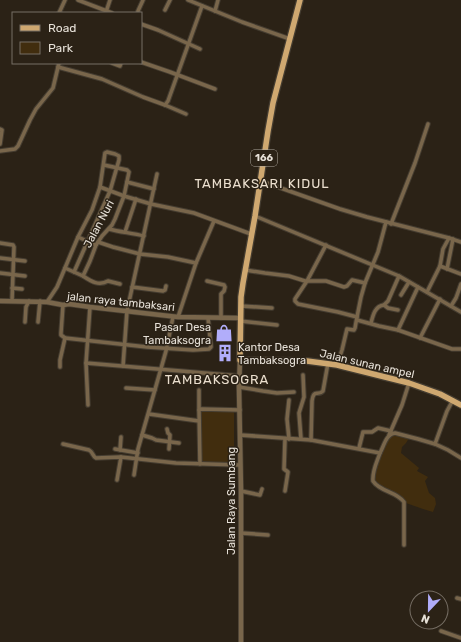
<svg xmlns="http://www.w3.org/2000/svg" width="461" height="642" font-family="Rubik,sans-serif">
  <style>
    .green { fill: #412d0e }
    .lines { fill: none; stroke-linecap: round; stroke-linejoin: round }
    .minor-casing { stroke: #453d31; stroke-width: 5.5 }
    .tertiary-casing { stroke: #453d31; stroke-width: 6 }
    .primary-casing { stroke: #453d31; stroke-width: 8 }
    .minor { stroke: #79664b; stroke-width: 3.5 }
    .tertiary { stroke: #79664b; stroke-width: 4.5 }
    .primary { stroke: #cfa870; stroke-width: 5.5 }
    .labels { text-anchor: middle; dominant-baseline: central; stroke-width: 3; stroke-linejoin: round; paint-order: stroke }
    .shield { fill: #2b2216; stroke: #afa89e; stroke-width: 1 }
    .shield-label { font-size: 10px; font-weight: bold; fill: #e7e1d8 }
    .street-label { font-size: 11px; fill: #e7e1d8; stroke: #2b2216 }
    .poi-label { font-size: 11px; fill: #e7e1d8; stroke: #2b2216; text-anchor: end }
    .quarter-label { font-size: 13px; letter-spacing: 1px; fill: #ebdfce; stroke: #2b2216 }
  </style>
  <rect width="100%" height="100%" fill="#2b2216"/>
  <g class="green">
    <path d="M203,410L234,411V464L204,463L202,461L201,411Z"/>
    <path d="M395,434L409,438L406,443L402,447L401,453L419,468L417,471L428,477L425,481L429,493L435,498L436,504L433,512L423,509L406,503L401,496L377,485L373,477C376,467 385,438 395,434Z"/>
  </g>
  <g class="lines">
    <g class="minor-casing">
      <g id="minor">
        <path d="M78,0L112,13"/>
        <path d="M188,0L242,22L290,39"/>
        <path d="M165,10L170,0"/>
        <path d="M138,11L143,0"/>
        <path d="M215,11L218,0"/>
        <path d="M106,12L110,0"/>
        <path d="M59,13L65,0"/>
        <path d="M141,24L158,30L200,49"/>
        <path d="M141,62L170,72L215,89"/>
        <path d="M112,63L120,66L121,63"/>
        <path d="M58,67L102,79L143,97L165,105L186,114"/>
        <path d="M165,105L168,101L202,6"/>
        <path d="M0,129L2,130L0,144"/>
        <path d="M0,151L15,149L18,146L30,120L36,109L53,88L59,63"/>
        <path d="M261,181L340,209L367,217L449,238L461,242"/>
        <path d="M127,182L154,189"/>
        <path d="M100,187L124,196L151,204L194,213L251,234"/>
        <path d="M255,216L399,276L461,312"/>
        <path d="M391,224L415,163L428,124"/>
        <path d="M109,229C120,232 132,233 144,236"/>
        <path d="M125,232L136,199"/>
        <path d="M78,237L96,245"/>
        <path d="M98,242L113,247L140,254L168,257L196,263"/>
        <path d="M0,243L13,245L14,247L12,301"/>
        <path d="M326,245L307,281L295,299V301L298,304L338,312L357,317"/>
        <path d="M0,258L25,261"/>
        <path d="M440,266L461,274"/>
        <path d="M65,268L83,276L90,261L96,245L102,236L112,225L115,219L124,196L129,172L127,170L104,165"/>
        <path d="M447,269L453,239"/>
        <path d="M245,270L265,273L289,276L305,281H326L344,287L347,286L352,280L365,283"/>
        <path d="M0,273L25,276"/>
        <path d="M83,276C92,282 99,286 108,281L120,284"/>
        <path d="M207,281L224,285L225,287L224,291L221,294V318"/>
        <path d="M132,287L163,291L165,290L166,286"/>
        <path d="M12,288L22,289"/>
        <path d="M427,292L440,266L443,249L449,238"/>
        <path d="M401,295L409,282"/>
        <path d="M47,302L57,287L78,237L92,210L100,187L105,153L107,152L115,154L119,156V160L110,191L74,272"/>
        <path d="M384,305L388,308L398,310"/>
        <path d="M241,306L272,308"/>
        <path d="M451,306L456,298L461,284"/>
        <path d="M178,317L196,263L214,221"/>
        <path d="M357,320L379,326L398,330L452,349H461"/>
        <path d="M240,321L277,325"/>
        <path d="M25,322L26,307L29,301"/>
        <path d="M38,322L40,301"/>
        <path d="M371,323C373,315 375,306 384,305L388,301L399,276"/>
        <path d="M398,330L418,287"/>
        <path d="M65,338L147,347L193,350L209,349L211,347L208,318"/>
        <path d="M420,338L440,299"/>
        <path d="M86,363L240,376"/>
        <path d="M337,365L342,350L347,329L354,330L355,328L357,317L361,297L365,283L378,252L386,222"/>
        <path d="M123,366L127,311L157,174"/>
        <path d="M60,367V360L65,338L61,335V333L63,305"/>
        <path d="M239,387L263,391L277,393L294,392"/>
        <path d="M126,388L155,390"/>
        <path d="M199,390V410"/>
        <path d="M88,405L86,363L90,307"/>
        <path d="M149,414L199,421"/>
        <path d="M167,429L168,433L170,435L169,449"/>
        <path d="M142,435L152,438L156,440L179,443"/>
        <path d="M240,435L311,440L380,453C384,446 386,434 395,433L418,439L435,444L447,411L453,400"/>
        <path d="M389,435L402,405L409,383"/>
        <path d="M289,439L287,419L289,400"/>
        <path d="M301,439L299,413L304,397L303,375"/>
        <path d="M311,440L312,401C314,388 317,397 323,391L328,363"/>
        <path d="M63,444L89,450C93,452 93,457 96,458L121,457L176,463L240,465"/>
        <path d="M435,444L448,450L461,458"/>
        <path d="M359,448L363,432H372L378,428L391,431"/>
        <path d="M115,449L138,453"/>
        <path d="M120,450L121,437"/>
        <path d="M380,453C377,462 372,471 373,481C380,492 396,491 404,502V545"/>
        <path d="M200,464L199,410L201,409L240,410"/>
        <path d="M134,475L138,449L166,351L173,317"/>
        <path d="M117,480L121,457"/>
        <path d="M241,491L260,495L262,489"/>
        <path d="M285,491L288,472L284,469L285,439"/>
        <path d="M241,533L268,535"/>
        <path d="M457,598L461,599"/>
        <path d="M441,631L461,638"/>
      </g>
    </g>
    <g class="tertiary-casing">
      <g id="tertiary">
        <path d="M0,301L47,302L63,305L69,304L90,307L178,317L240,318"/>
        <path d="M240,360L239,387L241,491V642"/>
      </g>
    </g>
    <g class="primary-casing">
      <path id="primary" d="M300,0L273,103L268,131L255,216L243,283L241,297L240,360L307,361L337,365L409,383L440,394L461,405"/>
    </g>
    <use href="#minor" class="minor"/>
    <use href="#tertiary" class="tertiary"/>
    <use href="#primary" class="primary"/>
  </g>
  <defs>
    <g id="shop-bare" transform="scale(1.38)"><path d="M-5-2.5h2.3a2.7 3.5 0 0 1 5.4 0H5L5.5 6h-11ZM-1.5-2.5h3a1.5 2.3 0 0 0-3 0Z" fill="#b1adfa" stroke="#2b2216" stroke-width="2.5" paint-order="stroke"/></g>
    <g id="building-bare" transform="scale(1.38)"><path d="M-4-6H4V6H1V3H-1V6H-4ZM-2.5-4.3h1.7v1.8h-1.7ZM.8-4.3h1.7v1.8H.8ZM-2.5-1h1.7V.8h-1.7ZM.8-1h1.7V.8H.8Z" fill="#b1adfa" stroke="#2b2216" stroke-width="2.5" paint-order="stroke"/></g>
  </defs>
  <g fill-rule="evenodd">
    <use href="#shop-bare" x="224" y="333"/>
    <use href="#building-bare" x="225" y="353"/>
  </g>
  <g class="labels">
    <rect class="shield" x="251" y="150" width="26" height="16" rx="3"/>
    <g class="shield-label">
      <text x="264" y="158">166</text>
    </g>
    <g class="street-label">
      <text transform="translate(99 224) rotate(-62)">Jalan Nuri</text>
      <text transform="translate(121 302) rotate(6)">jalan raya tambaksari</text>
      <text transform="translate(367 364) rotate(13)">Jalan sunan ampel</text>
      <text transform="translate(231 501) rotate(-90)">Jalan Raya Sumbang</text>
    </g>
    <g class="poi-label">
      <text x="211" y="327">Pasar Desa<tspan x="211" dy="13">Tambaksogra</tspan></text>
      <text x="238" y="347" text-anchor="start">Kantor Desa<tspan x="238" dy="13">Tambaksogra</tspan></text>
    </g>
    <g class="quarter-label">
      <text x="262" y="183">TAMBAKSARI KIDUL</text>
      <text x="217" y="379">TAMBAKSOGRA</text>
    </g>
  </g>
  <rect x="12" y="12" width="130" height="52" fill="#2b2216" stroke="#766e64"/>
  <rect x="20" y="25" width="20" height="6" fill="#cfa870" stroke="#766e64"/>
  <text x="48" y="32" font-size="12" fill="#e7e1d8">Road</text>
  <rect x="20" y="42" width="20" height="12" fill="#412d0e" stroke="#766e64"/>
  <text x="48" y="52" font-size="12" fill="#e7e1d8">Park</text>
  <g transform="translate(429 610) rotate(202)"><circle r="19" fill="#2b2216" stroke="#766e64"/>
  <path d="M0-3L7 15L0 10L-7 15Z" fill="#b1adfa"/>
  <text y="-6" font-size="11" font-weight="bold" text-anchor="middle" fill="#e7e1d8">N</text>
  </g>
</svg>
